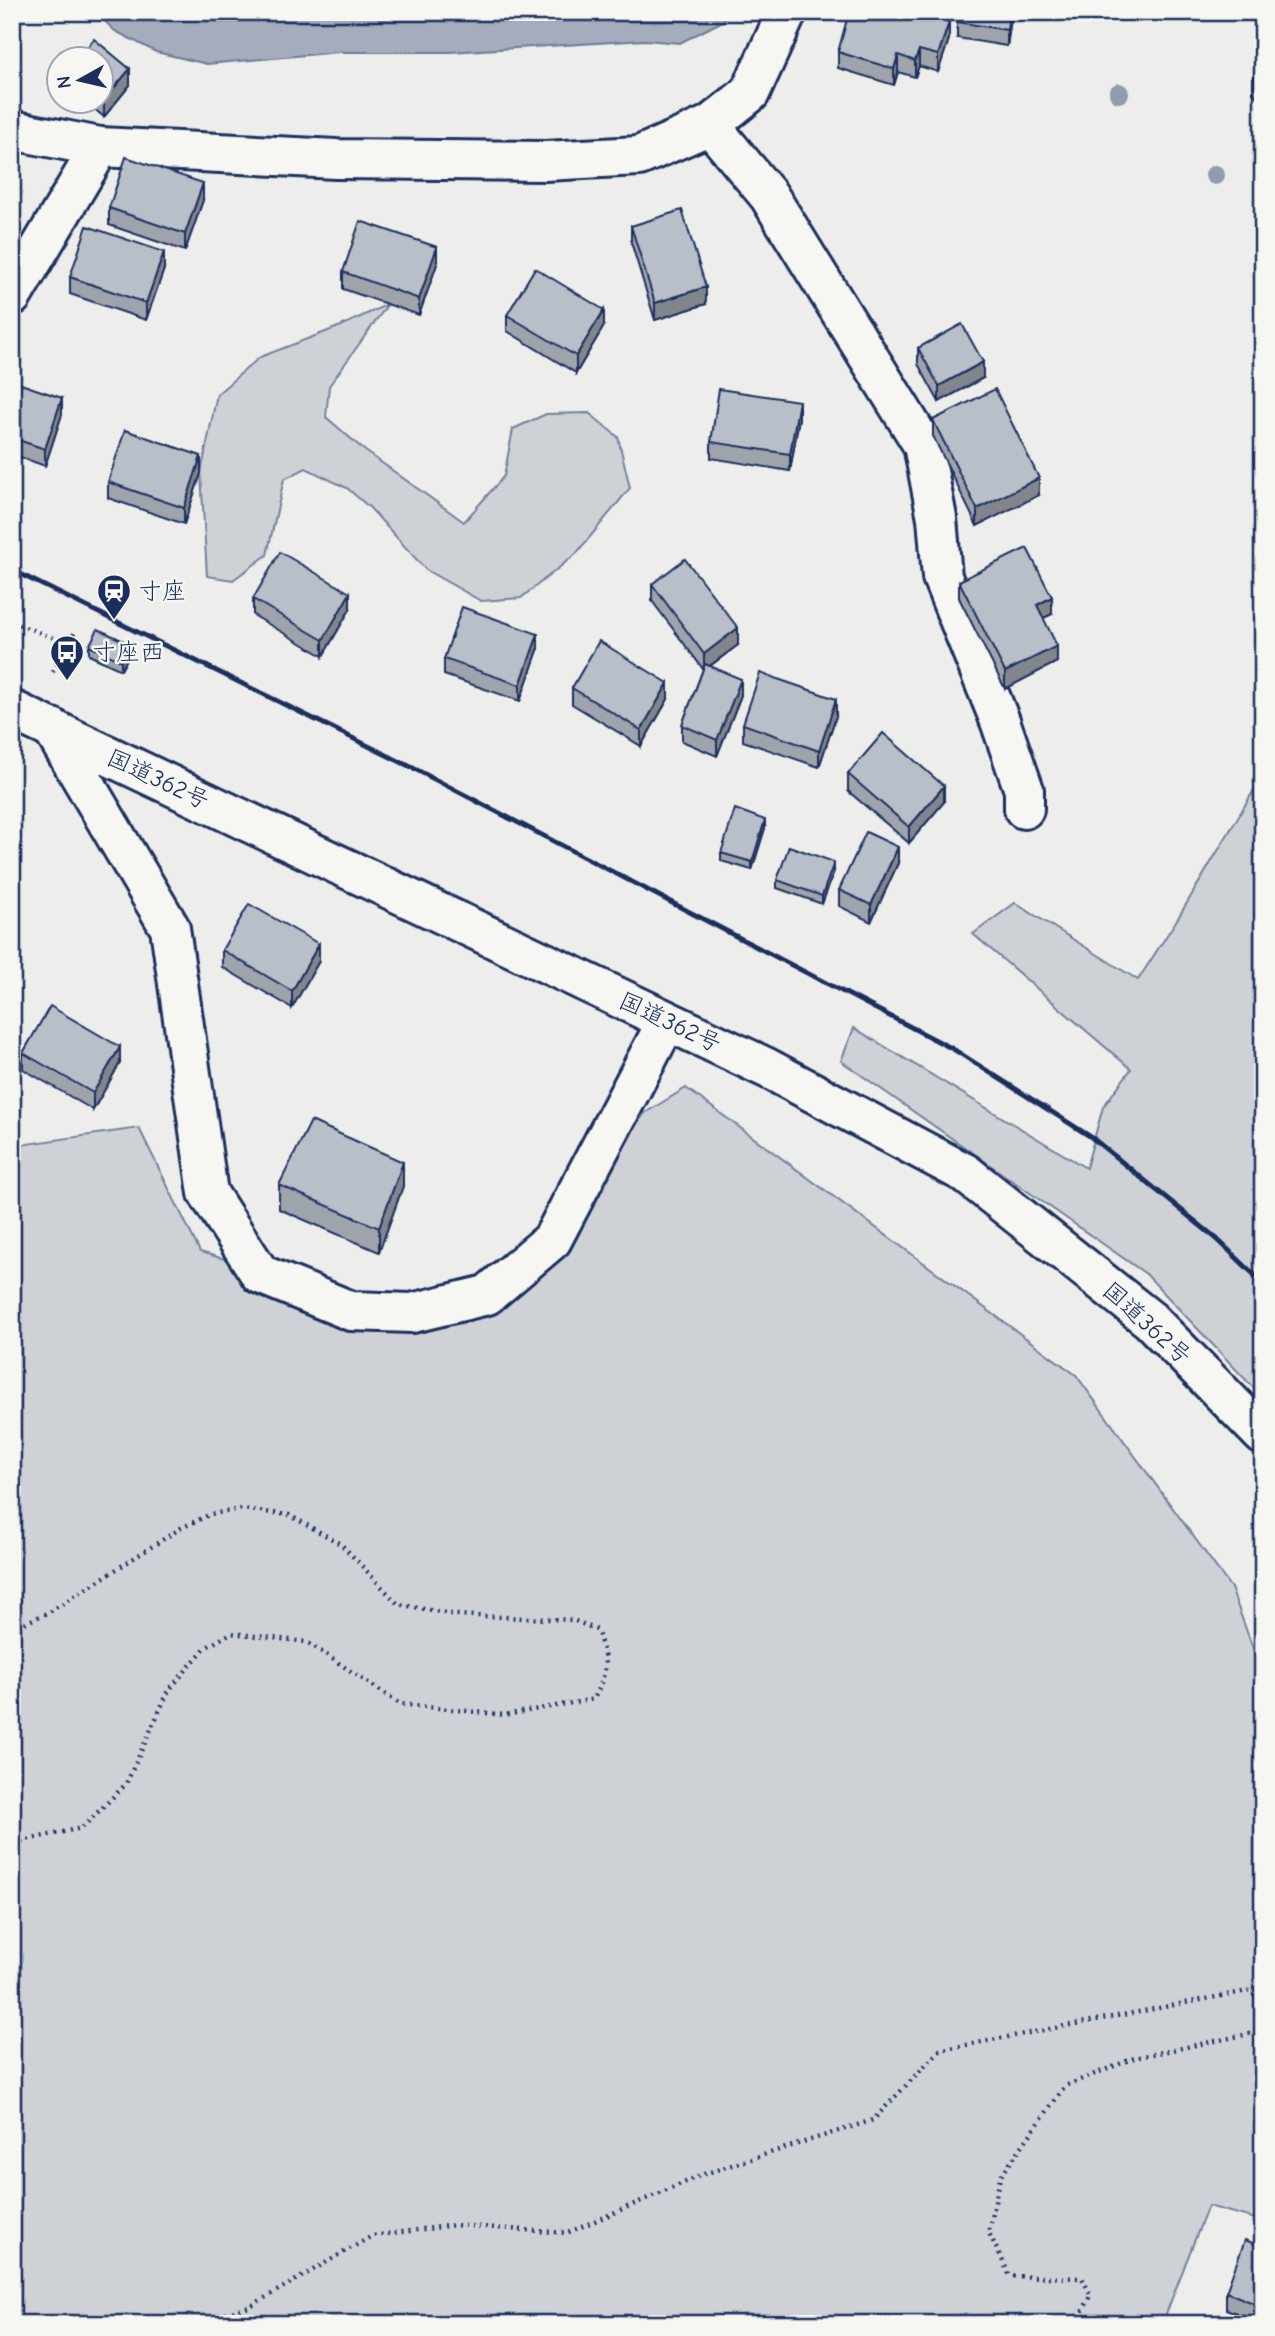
<svg xmlns="http://www.w3.org/2000/svg" width="1275" height="2336" font-family="'Comic Neue','Klee One',sans-serif">
  <style>
    .green { fill: #ced2d7; stroke: #74809a; stroke-width: 2 }
    .water { fill: #a5acbc; stroke: #6e7a96; stroke-width: 2 }
    .lines { fill: none; stroke-linecap: round; stroke-linejoin: round }
    .minor-casing { stroke: #1b2f5e; stroke-width: 44 }
    .highway-casing { stroke: #1b2f5e; stroke-width: 44 }
    .path { stroke: #1b2f5e; stroke-width: 4.5; stroke-dasharray: 2 5; stroke-linecap: butt }
    .minor { stroke: #f6f6f2; stroke-width: 38 }
    .highway { stroke: #f6f6f2; stroke-width: 38 }
    .rail { stroke: #1b2f5e; stroke-width: 5 }
    .tree { fill: #929cae }
    .wall { fill: #9fa4ac; stroke: #1b2f5e; stroke-width: 2 }
    .shaded-wall { fill: #82868c; stroke: #1b2f5e; stroke-width: 2 }
    .building { fill: #b9bfc8; stroke: #1b2f5e; stroke-width: 2 }
    .labels { text-anchor: middle; dominant-baseline: central; stroke-width: 5; stroke-linejoin: round; paint-order: stroke }
    .poi-label { font-size: 24px; fill: #1b2f5e; stroke: #f6f6f2; text-anchor: start }
    .street-label { font-size: 24px; fill: #1b2f5e; stroke: #f6f6f2 }
  </style>
  <rect width="100%" height="100%" fill="#edeeec"/>
  <filter id="ink" filterUnits="userSpaceOnUse"><feTurbulence type="fractalNoise" baseFrequency=".0143" numOctaves="2"/><feDisplacementMap in="SourceGraphic" scale="14" xChannelSelector="R" yChannelSelector="G"/><feConvolveMatrix kernelMatrix="1 2 1 2 8 2 1 2 1" color-interpolation-filters="sRGB"/></filter>
  <g filter="url(#ink)">
    <g class="green">
      <path d="M388,304L329,386L326,417L364,450L464,522L504,476L513,429L546,414L589,413L618,437L630,488L576,554L521,598L481,601L426,570L370,508L347,488L306,468L284,479L267,555L233,580L207,576L201,473L217,394L260,357L341,326Z"/>
      <path d="M1263,775V1398L1146,1274L841,1061L854,1028L1086,1168L1103,1107L1131,1069L973,934L1015,903L1138,980L1178,918Z"/>
      <path d="M686,1088L1076,1375L1231,1588L1263,1676V2221L1208,2206L1162,2324H12V1146L139,1128L200,1252L412,1313L552,1240L645,1113Z"/>
    </g>
    <path class="water" d="M95,12H729L723,21L680,43L645,40L450,52H339L207,64L156,52L115,31Z"/>
    <g class="lines">
      <g class="minor-casing">
        <g id="minor">
          <path d="M710,125L769,196L923,445L937,518L942,577L1000,721L1024,790V809"/>
          <path d="M12,130L100,147L336,159L545,161L639,156L710,125L750,93L787,12"/>
          <path d="M12,296L100,147"/>
          <path d="M52,728L170,928L208,1193L260,1274L351,1311L412,1313L487,1295L552,1240L667,1021"/>
        </g>
      </g>
      <g class="highway-casing">
        <path id="highway" d="M12,710L767,1068L965,1173L1150,1320L1263,1435"/>
      </g>
      <g class="path">
        <path d="M12,622L69,644"/>
        <path d="M53,672L75,632"/>
        <path d="M12,1629L51,1611L181,1528L211,1514L242,1509L289,1515L341,1544L398,1604L456,1615L573,1620L597,1630C607,1660 609,1669 594,1699L505,1715L400,1704L307,1642L231,1633L205,1648L169,1690L126,1784L82,1828L12,1843"/>
        <path d="M178,2324L201,2321L249,2307L372,2236L455,2225L567,2233L704,2174L873,2120L940,2050L1263,1988"/>
        <path d="M1076,2324L1091,2295L1082,2278L1010,2276L989,2233L1000,2177L1065,2086L1134,2058L1263,2031"/>
      </g>
      <use href="#minor" class="minor"/>
      <use href="#highway" class="highway"/>
      <path class="rail" d="M12,570L411,767L953,1049L1091,1137L1217,1239L1263,1283"/>
    </g>
    <g class="tree">
      <circle cx="1119" cy="93" r="10"/>
      <circle cx="1215" cy="175" r="10"/>
    </g>
    <g class="wall">
      <path d="M1012,12L1007,46L957,38V22Z"/>
      <path d="M949,39L938,72L919,66L915,77L898,72L894,85L838,68V52Z"/>
      <path d="M102,60L130,85L104,117L86,102H102Z"/>
      <path d="M1263,65V102L1253,93V77Z"/>
      <path d="M203,200L185,251L109,225V208Z"/>
      <path d="M631,226L706,304L655,320L631,242Z"/>
      <path d="M437,264L419,315L343,289V272Z"/>
      <path d="M164,269L146,320L70,294V277Z"/>
      <path d="M507,315L604,326L576,373L507,331Z"/>
      <path d="M918,348L983,378L939,402L918,364Z"/>
      <path d="M12,381L62,414L45,466L12,454Z"/>
      <path d="M799,418L790,471L711,458V442Z"/>
      <path d="M933,420L1039,495L977,526L933,436Z"/>
      <path d="M201,473L184,524L108,498V482Z"/>
      <path d="M959,581L1052,614L1043,618L1057,662L1005,689L959,598Z"/>
      <path d="M652,584L738,645L710,666L741,695L717,756L682,741V725L703,669L652,601Z"/>
      <path d="M253,599L350,609L323,656L253,615Z"/>
      <path d="M89,646L130,653L121,670L89,655Z"/>
      <path d="M538,650L520,701L444,675V659Z"/>
      <path d="M572,688L668,699L641,746L572,704Z"/>
      <path d="M836,716L819,767L743,741V724Z"/>
      <path d="M848,774L944,802L909,843L848,791Z"/>
      <path d="M765,828L752,870L721,861V853Z"/>
      <path d="M898,863L871,922L839,906V890Z"/>
      <path d="M834,871L822,904L777,888V880Z"/>
      <path d="M222,950L319,961L292,1008L222,967Z"/>
      <path d="M23,1053L120,1063L93,1110L23,1069Z"/>
      <path d="M279,1185L403,1186L379,1252L279,1209Z"/>
      <path d="M1263,2247V2323L1226,2309V2292Z"/>
    </g>
    <g class="shaded-wall">
      <path d="M1009,12H1012L1007,46V30Z"/>
      <path d="M949,22V39L938,72V55Z"/>
      <path d="M20,27V44L12,54V38Z"/>
      <path d="M919,50V66L915,77V61Z"/>
      <path d="M898,55V72L894,85V69Z"/>
      <path d="M130,69V85L104,117V100Z"/>
      <path d="M203,183V200L185,251V234Z"/>
      <path d="M437,247V264L419,315V299Z"/>
      <path d="M164,252V269L146,320V303Z"/>
      <path d="M706,287V304L655,320V303Z"/>
      <path d="M604,310V326L576,373V356Z"/>
      <path d="M983,362V378L939,402V386Z"/>
      <path d="M62,398V414L45,466V449Z"/>
      <path d="M799,401V418L790,471V454Z"/>
      <path d="M201,456V473L184,524V508Z"/>
      <path d="M1039,478V495L977,526V509Z"/>
      <path d="M350,593V609L323,656V640Z"/>
      <path d="M1052,597V614L1037,621V605Z"/>
      <path d="M738,628V645L704,670V654Z"/>
      <path d="M538,634V650L520,701V685Z"/>
      <path d="M130,644V653L121,670V661Z"/>
      <path d="M1057,646V662L1005,689V672Z"/>
      <path d="M741,679V695L717,756V740Z"/>
      <path d="M668,683V699L641,746V730Z"/>
      <path d="M836,699V716L819,767V751Z"/>
      <path d="M944,786V802L909,843V827Z"/>
      <path d="M765,820V828L752,870V862Z"/>
      <path d="M898,847V863L871,922V905Z"/>
      <path d="M834,862V871L822,904V896Z"/>
      <path d="M319,944V961L292,1008V991Z"/>
      <path d="M120,1047V1063L93,1110V1093Z"/>
      <path d="M403,1162V1186L379,1252V1228Z"/>
    </g>
    <g class="building">
      <path d="M849,12H915L949,22L938,55L919,50L915,61L898,55L894,69L838,52Z"/>
      <path d="M959,12H1009L1007,30L957,22Z"/>
      <path d="M12,21L20,27L12,38Z"/>
      <path d="M94,39L130,69L104,100L102,98V60H77Z"/>
      <path d="M1263,65V85L1253,77Z"/>
      <path d="M126,157L203,183L185,234L109,208Z"/>
      <path d="M682,210L706,287L655,303L631,226Z"/>
      <path d="M360,221L437,247L419,299L343,272Z"/>
      <path d="M87,226L164,252L146,303L70,277Z"/>
      <path d="M535,268L604,310L576,356L507,315Z"/>
      <path d="M962,324L983,362L939,386L918,348Z"/>
      <path d="M12,381L62,398L45,449L12,438Z"/>
      <path d="M719,389L799,401L790,454L711,442Z"/>
      <path d="M995,389L1039,478L977,509L933,420Z"/>
      <path d="M125,430L201,456L184,508L108,482Z"/>
      <path d="M1027,548L1052,597L1037,605L1057,646L1005,672L959,581Z"/>
      <path d="M280,552L350,593L323,640L253,599Z"/>
      <path d="M685,559L738,628L704,654L652,584Z"/>
      <path d="M462,607L538,634L520,685L444,659Z"/>
      <path d="M98,629L130,644L121,661L89,646Z"/>
      <path d="M599,641L668,683L641,730L572,688Z"/>
      <path d="M705,664L741,679L717,740L682,725Z"/>
      <path d="M760,673L836,699L819,751L743,724Z"/>
      <path d="M883,733L944,786L909,827L848,774Z"/>
      <path d="M735,809L765,820L752,862L721,853Z"/>
      <path d="M866,832L898,847L871,905L839,890Z"/>
      <path d="M789,846L834,862L822,896L777,880Z"/>
      <path d="M249,904L319,944L292,991L222,950Z"/>
      <path d="M50,1006L120,1047L93,1093L23,1053Z"/>
      <path d="M311,1121L403,1162L379,1228L279,1185Z"/>
      <path d="M1245,2240L1263,2247V2307L1226,2292Z"/>
    </g>
  </g>
  <defs>
    <g id="station-pin" transform="scale(1.75)"><path d="M0 17L-7.5 6A9.5 9.5 0 1 1 7.5 6Z" fill="#1b2f5e" stroke="#f6f6f2"/><path d="M-3-6H3Q5-6 5-4V2Q5 4 3 4L4.5 6H3L1.5 4h-3L-3 6H-4.5L-3 4Q-5 4-5 2V-4Q-5-6-3-6ZM-3.5-4v3h7v-3ZM-3.5 1v1.5H-2V1ZM2 1v1.5H3.5V1Z" fill="#fff"/></g>
    <g id="bus-pin" transform="scale(1.75)"><path d="M0 17L-7.5 6A9.5 9.5 0 1 1 7.5 6Z" fill="#1b2f5e" stroke="#f6f6f2"/><path d="M-5-6H5V4H4V6H2V4H-2V6H-4V4H-5ZM-3.5-4V0h7V-4ZM-3.5 1.2v1.5H-2V1.2ZM2 1.2v1.5H3.5V1.2Z" fill="#fff"/></g>
  </defs>
  <g fill-rule="evenodd">
    <use href="#station-pin" x="114" y="591"/>
    <use href="#bus-pin" x="67" y="652"/>
  </g>
  <g class="labels">
    <g class="poi-label">
      <text x="138" y="591">寸座</text>
      <text x="92" y="652">寸座西</text>
    </g>
    <g class="street-label">
      <text transform="translate(158 779) rotate(25)">国道362号</text>
      <text transform="translate(670 1022) rotate(25)">国道362号</text>
      <text transform="translate(1147 1323) rotate(42)">国道362号</text>
    </g>
  </g>
  <rect width="1275" height="2336" fill="none" stroke="#f6f6f2" stroke-width="42"/>
  <rect x="21" y="21" width="1233" height="2294" fill="none" stroke="#1b2f5e" stroke-width="2.5" filter="url(#ink)"/>
  <g transform="translate(80 80) rotate(262)"><circle r="33" fill="#f6f6f2" stroke="#9ea6b7" stroke-width="2"/>
  <path d="M0-5L12 26L0 18L-12 26Z" fill="#1b2f5e"/>
  <text y="-10" font-size="19" font-weight="bold" text-anchor="middle" fill="#1b2f5e">N</text>
  </g>
</svg>
